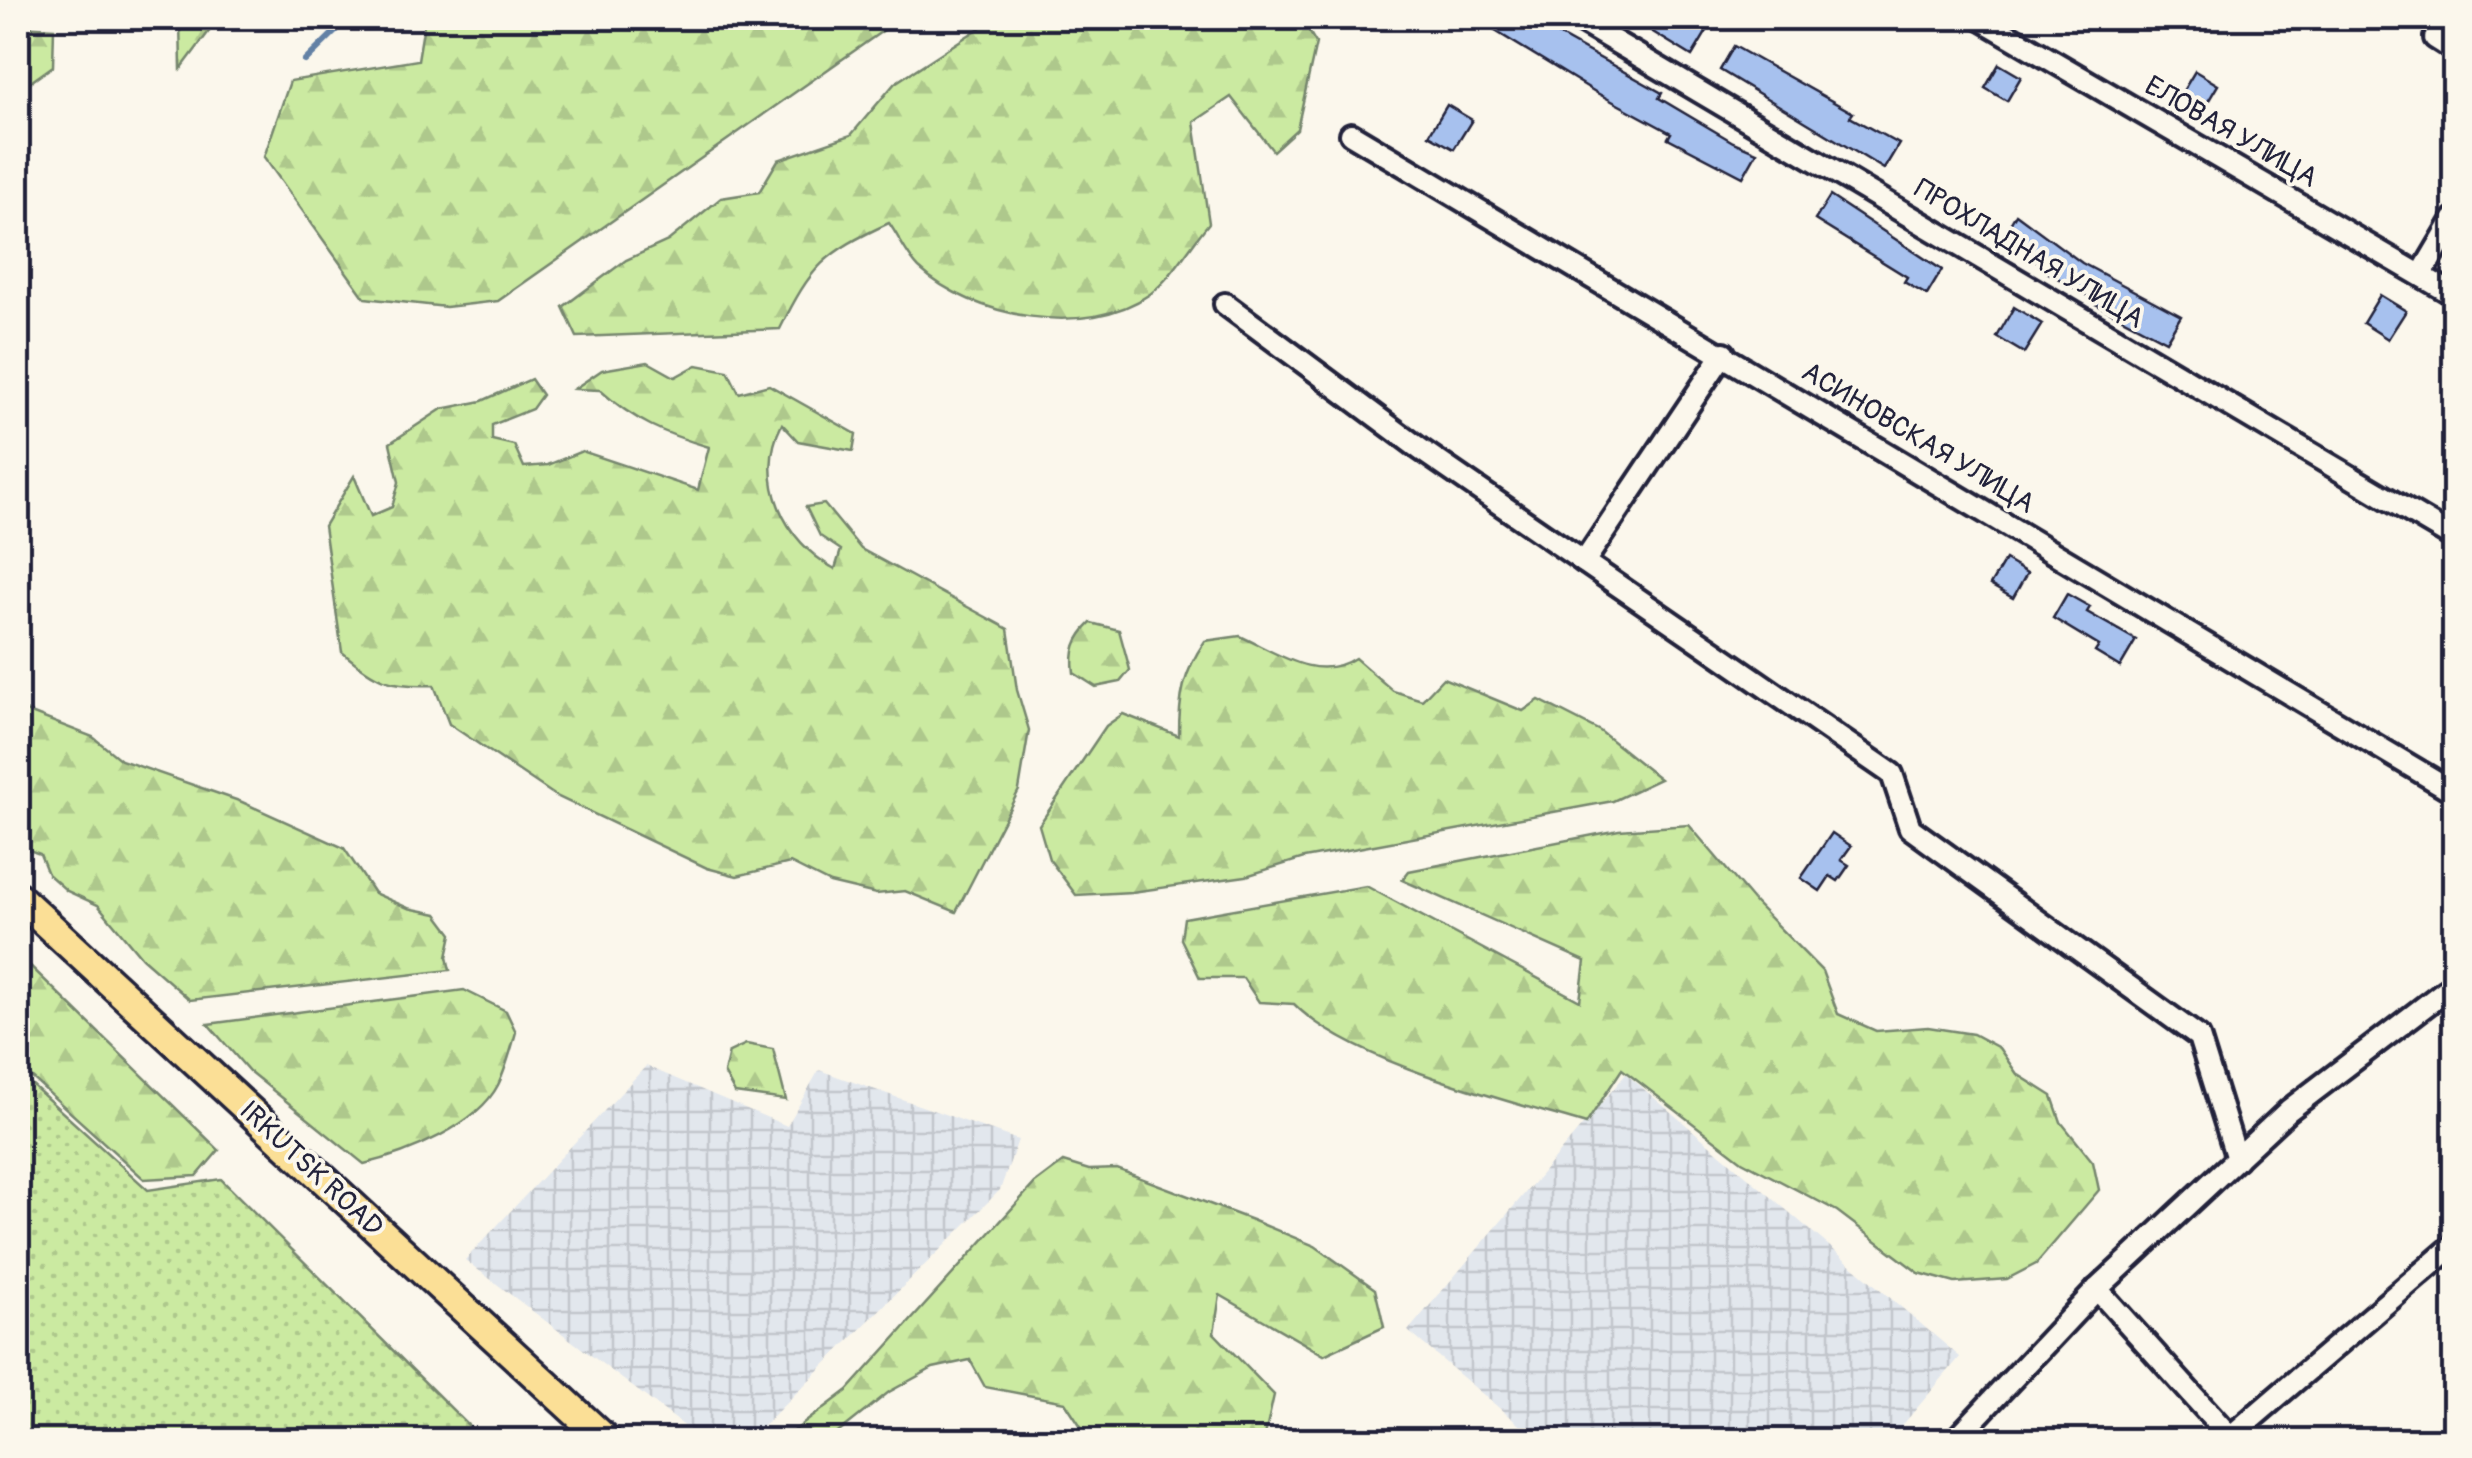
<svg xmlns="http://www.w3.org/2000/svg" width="2472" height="1458" font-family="Pangolin,sans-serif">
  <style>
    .industrial { fill: url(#industrial-grid) }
    .grass { fill: url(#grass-dots); stroke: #76866e; stroke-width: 2.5 }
    .forest { fill: url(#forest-firs); stroke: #76866e; stroke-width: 2.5 }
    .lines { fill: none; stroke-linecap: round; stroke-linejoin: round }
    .stream { stroke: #6381a5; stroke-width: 6 }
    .building { fill: #a7c1ee; stroke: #22223b; stroke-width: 2.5 }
    .minor-casing { stroke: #22223b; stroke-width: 28 }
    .major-casing { stroke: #22223b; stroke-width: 35 }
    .minor { stroke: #fbf7ec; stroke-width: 20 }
    .major { stroke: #fbdf96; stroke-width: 28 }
    .labels { text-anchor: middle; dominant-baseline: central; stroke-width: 8; stroke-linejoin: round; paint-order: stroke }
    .street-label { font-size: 28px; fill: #22223b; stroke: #fbf7ec }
  </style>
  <defs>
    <pattern id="industrial-grid" width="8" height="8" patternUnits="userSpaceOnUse" patternTransform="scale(2.5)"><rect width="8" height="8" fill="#e2e7ed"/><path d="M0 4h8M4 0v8" fill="none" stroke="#c2c6cc"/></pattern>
    <pattern id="grass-dots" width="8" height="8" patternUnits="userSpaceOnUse" patternTransform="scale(2.5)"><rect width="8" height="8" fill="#cbeaa1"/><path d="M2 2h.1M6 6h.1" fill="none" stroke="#aec88c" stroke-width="1.8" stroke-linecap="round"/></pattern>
    <pattern id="forest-firs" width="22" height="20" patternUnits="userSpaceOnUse" patternTransform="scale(2.5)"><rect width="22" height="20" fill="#cbeaa1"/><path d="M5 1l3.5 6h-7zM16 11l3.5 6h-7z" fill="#aec88c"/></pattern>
  </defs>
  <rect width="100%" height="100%" fill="#fbf7ec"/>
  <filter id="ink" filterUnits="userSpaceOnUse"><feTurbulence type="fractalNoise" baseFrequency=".01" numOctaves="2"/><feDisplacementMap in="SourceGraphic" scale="20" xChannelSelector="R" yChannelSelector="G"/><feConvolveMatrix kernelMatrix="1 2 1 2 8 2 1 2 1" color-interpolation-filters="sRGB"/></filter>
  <g filter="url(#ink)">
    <g class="industrial">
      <path d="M646,1066L787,1126L819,1070L1018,1140L1000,1190L749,1440H703L465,1260Z"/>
      <path d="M1626,1074L1960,1357L1890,1440H1537L1408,1331Z"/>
    </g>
    <path class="grass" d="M18,1072L148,1190L221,1179L475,1432L461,1440H18Z"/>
    <g class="forest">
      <path d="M180,18H219L181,69Z"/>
      <path d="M425,18H901L498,301L446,307L365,298L264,157L290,81L418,60Z"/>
      <path d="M995,18H1301L1316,43L1297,129L1273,151L1231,97L1194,122L1209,223C1191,244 1172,278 1150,294C1087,339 973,318 919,268C907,256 899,237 889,223C824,253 811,266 780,329L577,337L563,307L626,260L668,241L721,198L759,192L778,160L851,135L895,83Z"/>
      <path d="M18,26L54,28L53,66L18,91Z"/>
      <path d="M648,362L675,377L697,365L728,371L739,393L769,385L856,434L853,451L798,441L782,424C754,479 784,542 835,569L841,550L820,536L806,507L824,504L861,549L1008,629L1017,690L1029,730L1019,790L956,912L905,891L876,894L830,883L790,863L737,876L707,868L556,796L449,724L434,685C390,687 376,681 342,652L324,526L354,476L371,516L392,507L399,482L390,443L442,409L482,401L531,379L542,395L532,409L492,425V440L514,445L524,467L548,465L582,451L698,490L709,447C665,434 634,421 600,390L574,389L602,370Z"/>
      <path d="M1091,623L1119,630L1130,670L1120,682L1096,687L1074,673C1071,652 1075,638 1091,623Z"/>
      <path d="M1240,636C1277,653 1317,683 1355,658L1393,691L1422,700L1443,678L1523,711L1539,700L1600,731L1660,779L1613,801L1304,858L1246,876L1132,892L1076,895L1049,859L1039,825L1106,726L1123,714L1179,736C1179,697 1183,673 1205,641Z"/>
      <path d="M18,708L93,737L121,760L242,802L344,848L374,893L408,908L437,914L452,934L447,957L450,970L190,1000L142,958L98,905L67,891L48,874L40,854L18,846Z"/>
      <path d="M1689,825L1756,904L1822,971L1838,1014L1876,1031L1928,1027L1973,1034L1999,1048L2017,1074L2052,1096L2061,1122L2093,1162L2099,1190L2036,1264L2007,1279L1955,1283L1919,1273L1837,1211L1742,1161L1622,1069L1586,1124C1506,1100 1352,1063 1294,1004L1259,1002L1243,978H1200L1181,939L1184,918L1366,886L1580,1001L1585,961L1402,880L1409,871L1619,830Z"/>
      <path d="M18,954L219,1150L197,1176L144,1179L18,1065Z"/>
      <path d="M464,990L506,1011L516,1032C511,1050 506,1069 498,1085C477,1126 406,1154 364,1164L249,1071L208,1024Z"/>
      <path d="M746,1044L773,1049L786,1100L735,1093L724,1073L729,1052Z"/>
      <path d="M1063,1162L1089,1170L1117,1169L1252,1220L1315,1246L1375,1289L1384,1327L1324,1355L1220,1295L1214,1333L1274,1395L1264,1440H1090L1065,1402L985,1387L970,1360L933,1368L889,1392L829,1440H782L848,1390L1035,1183Z"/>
    </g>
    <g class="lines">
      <path class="stream" d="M305,61L349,18"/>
    </g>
    <g class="building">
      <path d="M1474,18H1528L1662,93L1659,98L1733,142L1757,152L1743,177L1668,138L1671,133L1597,93Z"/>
      <path d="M1630,18H1684L1707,31L1692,56Z"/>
      <path d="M1734,46L1853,113L1850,117L1899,144L1884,169L1720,70Z"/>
      <path d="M1999,64L2021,77L2007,101L1985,88Z"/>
      <path d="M2195,71L2218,85L2203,110L2180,96Z"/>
      <path d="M1447,105L1472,120L1454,149L1429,135Z"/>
      <path d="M1830,196L1942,270L1927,295L1904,282L1907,277L1815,220Z"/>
      <path d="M2016,214L2082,263L2181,316L2166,341L2092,302L2094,299L2047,272L2049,268L2001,240Z"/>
      <path d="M2380,295L2406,311L2388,339L2363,323Z"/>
      <path d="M2014,307L2042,324L2024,353L1997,337Z"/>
      <path d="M2005,560L2027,573L2013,598L1990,585Z"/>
      <path d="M2067,594L2090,607L2087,612L2136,640L2120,667L2095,652L2099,646L2053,618Z"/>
      <path d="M1832,833L1851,846L1841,860L1849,865L1838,881L1830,876L1820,891L1801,878Z"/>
    </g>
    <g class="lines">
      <g class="minor-casing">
        <g id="minor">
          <path d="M1575,18L2454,538"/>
          <path d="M1979,18L2454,295"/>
          <path d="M2435,38L2454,50"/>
          <path d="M1351,134L2454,792"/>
          <path d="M2421,275L2454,219"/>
          <path d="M1225,304L1420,449L1892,774L1910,828L2199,1037L2237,1159"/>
          <path d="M1584,562L1724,353"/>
          <path d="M2097,1289L2233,1440"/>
          <path d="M2230,1437L2454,1245"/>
          <path d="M1955,1440L2097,1289L2289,1110L2454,984"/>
        </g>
      </g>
      <g class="major-casing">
        <path id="major" d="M18,897L606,1440"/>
      </g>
      <use href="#minor" class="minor"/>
      <use href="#major" class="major"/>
    </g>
  </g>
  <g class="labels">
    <g class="street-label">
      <text transform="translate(2231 132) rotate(30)">ЕЛОВАЯ УЛИЦА</text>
      <text transform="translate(2029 254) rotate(31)">ПРОХЛАДНАЯ УЛИЦА</text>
      <text transform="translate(1918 438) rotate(31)">АСИНОВСКАЯ УЛИЦА</text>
      <text transform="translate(311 1169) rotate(43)">IRKUTSK ROAD</text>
    </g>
  </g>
  <rect width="2472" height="1458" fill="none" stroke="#fbf7ec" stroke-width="60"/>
  <rect x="30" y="30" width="2412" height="1398" fill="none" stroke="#22223b" stroke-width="4" filter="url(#ink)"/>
</svg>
